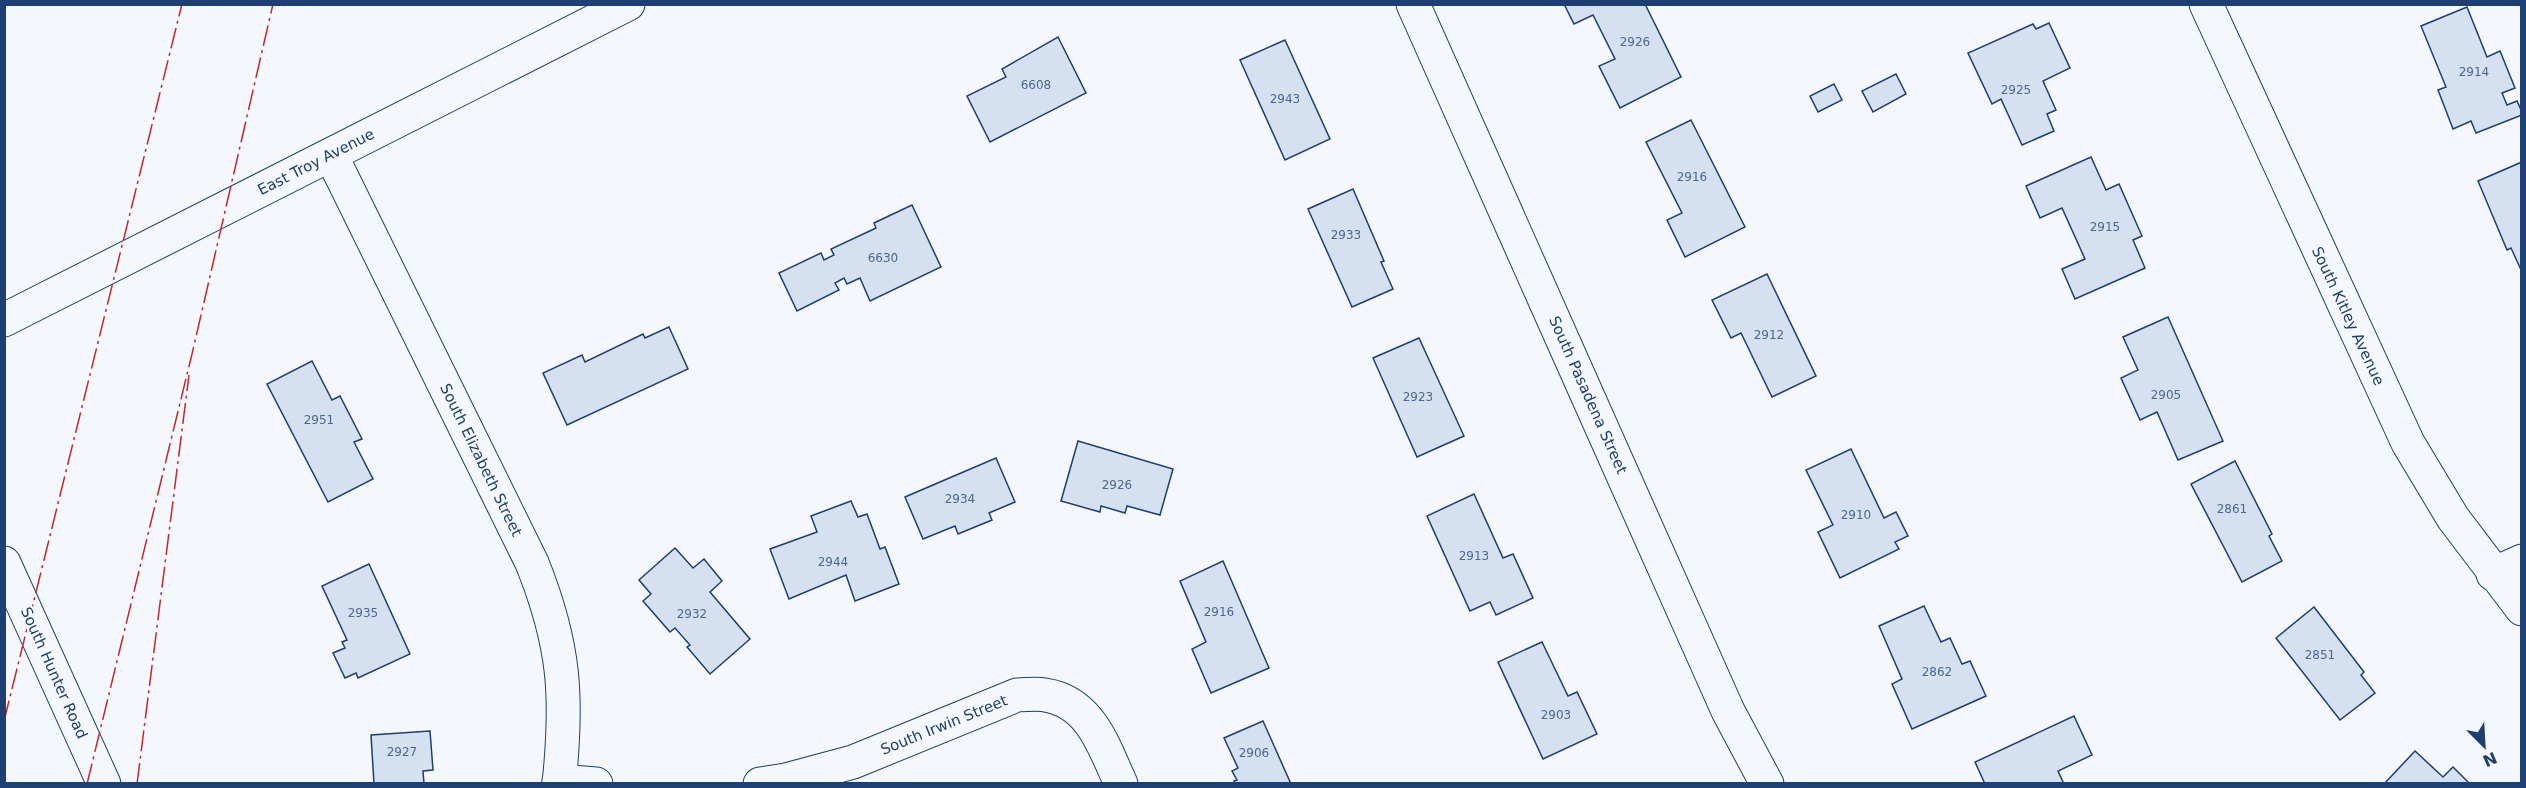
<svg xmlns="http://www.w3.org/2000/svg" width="2526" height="788" font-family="'DejaVu Sans',sans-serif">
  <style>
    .building { fill: #d5e0f0; stroke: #1d3f73; stroke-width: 1.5 }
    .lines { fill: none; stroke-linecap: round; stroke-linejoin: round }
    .minor-casing { stroke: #1d3f73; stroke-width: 35 }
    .tertiary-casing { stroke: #1d3f73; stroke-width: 35 }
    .minor { stroke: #f4f7fb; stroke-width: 33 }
    .tertiary { stroke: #f4f7fb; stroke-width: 33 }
    .power { stroke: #c62828; stroke-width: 1.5; stroke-dasharray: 21 4.5 3 4.5; stroke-linecap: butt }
    .labels { text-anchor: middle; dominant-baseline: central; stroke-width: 4.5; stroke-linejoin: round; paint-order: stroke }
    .number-label { font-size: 12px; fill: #4b6792 }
    .street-label { font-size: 15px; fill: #1d3f73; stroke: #f4f7fb }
  </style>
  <rect width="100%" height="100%" fill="#f4f7fb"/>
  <g class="building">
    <path d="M1564,4H1645L1681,77L1620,108L1599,66L1615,59L1593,15L1574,24Z"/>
    <path d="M2467,7L2487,57L2500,51L2515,88L2502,93L2507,105L2517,101L2522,112V115L2476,133L2471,121L2453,129L2438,90L2446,87L2421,26Z"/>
    <path d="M2049,23L2070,68L2043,81L2056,110L2047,114L2054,131L2022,145L2001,99L1992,104L1968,53L2033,24L2036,29Z"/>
    <path d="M1058,37L1086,93L990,142L967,96L1006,77L1002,69Z"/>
    <path d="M1285,40L1330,139L1285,160L1240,60Z"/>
    <path d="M1896,74L1906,94L1873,112L1862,91Z"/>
    <path d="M1834,84L1842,100L1818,112L1810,96Z"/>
    <path d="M1691,120L1745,227L1685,257L1667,220L1682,213L1646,142Z"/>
    <path d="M2091,157L2106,190L2119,184L2142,236L2133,240L2145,268L2075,299L2062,269L2085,259L2062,208L2040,218L2026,186Z"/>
    <path d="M2522,162V272L2511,248L2507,250L2478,181Z"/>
    <path d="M1353,189L1384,261L1381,262L1393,289L1352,307L1308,209Z"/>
    <path d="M912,205L941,267L870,301L860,278L847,284L844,278L835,283L839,290L797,311L779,273L821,253L824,260L834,255L831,249L876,228L874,223Z"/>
    <path d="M1767,274L1816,376L1772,397L1741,333L1731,338L1712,300Z"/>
    <path d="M2168,317L2223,441L2178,460L2157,412L2140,420L2121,378L2138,370L2123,337Z"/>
    <path d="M669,327L688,369L567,425L543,373L582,355L585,362L643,334L645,338Z"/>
    <path d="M1419,338L1464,436L1417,457L1373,358Z"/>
    <path d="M312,361L332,400L340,396L362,439L354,442L373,479L328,502L267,384Z"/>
    <path d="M1078,441L1173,469L1160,515L1127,506L1125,513L1101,506L1100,512L1061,501Z"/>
    <path d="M1851,449L1884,518L1896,512L1908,536L1895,542L1899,549L1840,578L1818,532L1833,525L1806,470Z"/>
    <path d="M996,458L1015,502L989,513L992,520L958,534L955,526L923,539L905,497Z"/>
    <path d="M2235,461L2272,534L2269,536L2282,561L2242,582L2191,484Z"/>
    <path d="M1474,494L1503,558L1513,554L1533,598L1496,615L1490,602L1470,611L1427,516Z"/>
    <path d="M851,501L858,517L867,514L880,549L885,547L899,584L855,601L846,575L789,599L770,549L817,532L811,516Z"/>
    <path d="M675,548L693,568L704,559L722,581L710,592L750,639L710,674L687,647L690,645L675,628L670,632L643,601L651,594L639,580Z"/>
    <path d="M1223,561L1269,668L1211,693L1192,649L1206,642L1180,581Z"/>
    <path d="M369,564L410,654L358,678L356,673L345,678L333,653L345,648L342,642L347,640L322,586Z"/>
    <path d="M1924,606L1941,642L1950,638L1962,664L1970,661L1986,696L1912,729L1892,684L1902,679L1879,626Z"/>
    <path d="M2314,607L2364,672L2361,675L2375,693L2340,720L2276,638Z"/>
    <path d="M1542,642L1568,696L1577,692L1597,734L1543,759L1498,662Z"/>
    <path d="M2074,716L2092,755L2058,771L2064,784H1985L1975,762Z"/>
    <path d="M1263,721L1291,784H1235L1234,781L1237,780L1232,771L1238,768L1224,738Z"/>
    <path d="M430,731L433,770L423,771L424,784H374L371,735Z"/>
    <path d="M2415,751L2443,777L2453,767L2470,784H2384Z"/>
  </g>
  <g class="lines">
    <g class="minor-casing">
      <g id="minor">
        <path d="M1413,4L1728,711L1767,784"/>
        <path d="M2206,4L2408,443L2453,518L2522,609"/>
        <path d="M331,155L532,563C565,645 568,697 559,784"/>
        <path d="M2493,574L2522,561"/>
        <path d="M559,781L596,784"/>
        <path d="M760,784L786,780L853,762L1017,695C1026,695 1036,693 1045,695C1091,702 1104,747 1121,784"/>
      </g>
    </g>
    <g class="tertiary-casing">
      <g id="tertiary">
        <path d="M4,320L628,4"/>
        <path d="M4,563L104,784"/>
      </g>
    </g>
    <use href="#minor" class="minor"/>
    <use href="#tertiary" class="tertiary"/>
    <g class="power">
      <path d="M4,721L182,4"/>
      <path d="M87,784L192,354L273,4"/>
      <path d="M137,784L189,375"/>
    </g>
  </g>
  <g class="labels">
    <g class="number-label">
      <text x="1635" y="42">2926</text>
      <text x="2474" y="72">2914</text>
      <text x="1036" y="85">6608</text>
      <text x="2016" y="90">2925</text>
      <text x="1285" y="99">2943</text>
      <text x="1692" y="177">2916</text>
      <text x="2105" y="227">2915</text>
      <text x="1346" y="235">2933</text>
      <text x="883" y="258">6630</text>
      <text x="1769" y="335">2912</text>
      <text x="2166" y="395">2905</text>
      <text x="1418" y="397">2923</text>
      <text x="319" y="420">2951</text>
      <text x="1117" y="485">2926</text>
      <text x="960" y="499">2934</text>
      <text x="2232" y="509">2861</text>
      <text x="1856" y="515">2910</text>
      <text x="1474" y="556">2913</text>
      <text x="833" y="562">2944</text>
      <text x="1219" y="612">2916</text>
      <text x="363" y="613">2935</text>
      <text x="692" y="614">2932</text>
      <text x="2320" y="655">2851</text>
      <text x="1937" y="672">2862</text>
      <text x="1556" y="715">2903</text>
      <text x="402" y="752">2927</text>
      <text x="1254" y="753">2906</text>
    </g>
    <g class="street-label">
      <text transform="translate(316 162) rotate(-27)">East Troy Avenue</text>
      <text transform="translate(2348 316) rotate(65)">South Kitley Avenue</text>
      <text transform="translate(1588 395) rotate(66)">South Pasadena Street</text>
      <text transform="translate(481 460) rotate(64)">South Elizabeth Street</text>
      <text transform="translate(54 673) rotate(66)">South Hunter Road</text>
      <text transform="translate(944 725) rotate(-22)">South Irwin Street</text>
    </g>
  </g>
  <rect width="2526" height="788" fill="none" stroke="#1d3f73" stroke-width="12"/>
  <g transform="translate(2484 746) rotate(156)" stroke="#f4f7fb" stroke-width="4.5" paint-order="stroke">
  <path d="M0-4.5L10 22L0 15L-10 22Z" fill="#1d3f73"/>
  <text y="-9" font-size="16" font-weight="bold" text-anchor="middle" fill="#1d3f73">N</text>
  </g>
</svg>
